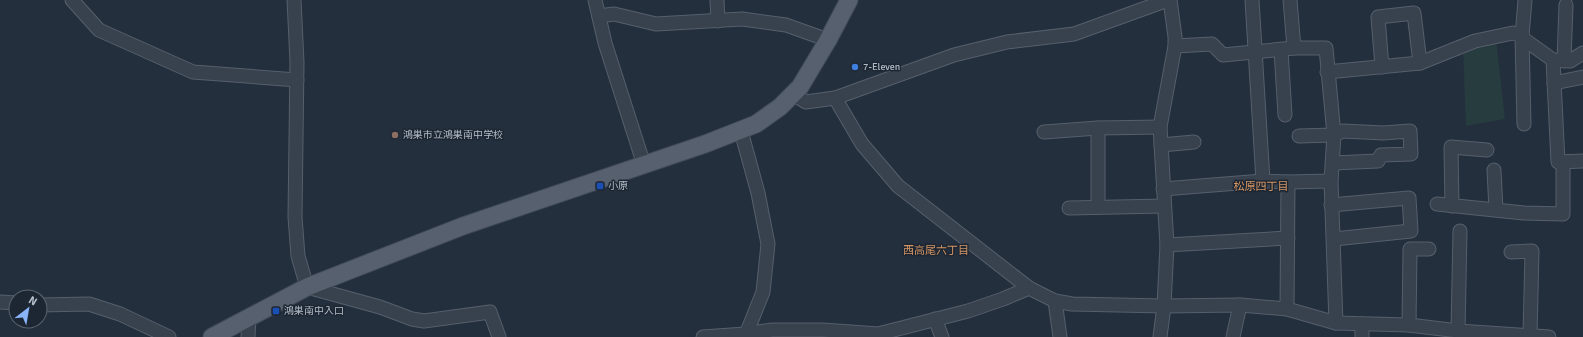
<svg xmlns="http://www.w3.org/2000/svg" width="1583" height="337" font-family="Signika,'Noto Sans JP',sans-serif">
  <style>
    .green { fill: #263c3f }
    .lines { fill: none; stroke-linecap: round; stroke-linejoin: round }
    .minor-casing { stroke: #565f6c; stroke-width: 15 }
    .major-casing { stroke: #414a57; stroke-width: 19 }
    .minor { stroke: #38414e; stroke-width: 13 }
    .major { stroke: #56606e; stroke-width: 17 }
    .shop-dot { fill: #3f7fe0; stroke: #1d2633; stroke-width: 1.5 }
    .education-dot { fill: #8d6e63; stroke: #1d2633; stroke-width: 1.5 }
    .transit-dot { fill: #1a4fb4; stroke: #1d2633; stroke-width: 1.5 }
    .labels { text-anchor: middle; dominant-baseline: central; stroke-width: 3; stroke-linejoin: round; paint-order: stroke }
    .poi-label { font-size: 10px; fill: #b4bcc9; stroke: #1d2633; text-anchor: start }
    .neighbourhood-label { font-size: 11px; fill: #d59563; stroke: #1d2633 }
  </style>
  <rect width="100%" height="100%" fill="#242f3e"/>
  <path class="green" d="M1496,38L1505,119L1466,126L1463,47Z"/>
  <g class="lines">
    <g class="minor-casing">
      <g id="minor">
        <path d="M72,0L99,30L193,72L297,80"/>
        <path d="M294,0L297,62L295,217L298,256L307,287L380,307L412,319L424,321L490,312L499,337"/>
        <path d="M595,0L605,43L644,165"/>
        <path d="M717,0L718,21"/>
        <path d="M1252,0L1263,181L1288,182L1287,309"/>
        <path d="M1290,0L1294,48"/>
        <path d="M1525,0L1522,36L1525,40L1553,60L1570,61L1583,53"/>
        <path d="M599,16L614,14L656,24L742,19L786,25L828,40"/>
        <path d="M1175,46L1212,44L1223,55L1294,48H1326L1334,135L1331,181L1336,323"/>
        <path d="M1281,50L1285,115"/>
        <path d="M1553,60L1558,162L1583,161"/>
        <path d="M1564,61L1566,5"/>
        <path d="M1382,67L1378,17L1414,13L1420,63"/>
        <path d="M1327,72L1420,63L1475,41L1513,33L1522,36L1524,124"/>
        <path d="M1554,83L1583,77"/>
        <path d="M793,94L806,102L835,98L954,55L1007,42L1074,34L1168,0"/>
        <path d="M835,98L862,144L898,186L1029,288L1055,301L1072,304L1164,306L1240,305L1287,309L1336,323L1409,325L1458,331L1549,337"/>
        <path d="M741,131L758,193L768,244L763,292L745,337"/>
        <path d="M1044,132L1098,128L1160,127"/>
        <path d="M1299,136L1334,135L1343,131L1383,133L1410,131L1411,154L1381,155L1378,161L1333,163"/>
        <path d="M1161,145L1194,142"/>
        <path d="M1494,170L1496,210"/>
        <path d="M1288,182L1331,181"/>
        <path d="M1163,189L1263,181"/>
        <path d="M1437,204L1524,213L1563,214V162"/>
        <path d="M1331,205L1409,198L1411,231L1334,239"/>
        <path d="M1452,206L1451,147L1487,150"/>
        <path d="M1098,207V128"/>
        <path d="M1069,208L1164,206"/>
        <path d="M1167,245L1288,238"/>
        <path d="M1511,252L1532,251L1530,336"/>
        <path d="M1055,301L1060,337"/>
        <path d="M0,302L16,303"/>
        <path d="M40,305L89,304L120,314L169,337"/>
        <path d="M935,319L942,337"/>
        <path d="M1409,325L1410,249H1429"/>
        <path d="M1458,331L1460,231"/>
        <path d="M248,337L249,318"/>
        <path d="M703,337L745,334L772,330H823L878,334L968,311L1003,299L1029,288"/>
        <path d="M1160,337L1164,306L1167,245L1160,127L1175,46V37L1170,0"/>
        <path d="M1233,337L1240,305"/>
        <path d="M1362,337V324"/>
      </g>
    </g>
    <g class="major-casing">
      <path id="major" d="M212,337L307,287L463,226L705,144L756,124L780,107L800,87L828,40L849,0"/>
    </g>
    <use href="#minor" class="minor"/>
    <use href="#major" class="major"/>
  </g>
  <circle class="shop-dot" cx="855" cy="67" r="4"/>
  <circle class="education-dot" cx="395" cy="135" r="4"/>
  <g class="transit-dot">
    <rect x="596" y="182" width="8" height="8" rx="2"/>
    <rect x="272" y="307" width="8" height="8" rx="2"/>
  </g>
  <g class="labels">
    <g class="poi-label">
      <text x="863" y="67">7-Eleven</text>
      <text x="403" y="135">鴻巣市立鴻巣南中学校</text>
      <text x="608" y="186">小原</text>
      <text x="284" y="311">鴻巣南中入口</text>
    </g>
    <g class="neighbourhood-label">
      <text x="1261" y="186">松原四丁目</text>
      <text x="936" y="250">西高尾六丁目</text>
    </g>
  </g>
  <g transform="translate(28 309) rotate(31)"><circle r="19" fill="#1d2633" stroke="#59626f"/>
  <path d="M0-3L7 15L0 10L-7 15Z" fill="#8ab4f8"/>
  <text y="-6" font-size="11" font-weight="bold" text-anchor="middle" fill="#b4bcc9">N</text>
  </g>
</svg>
